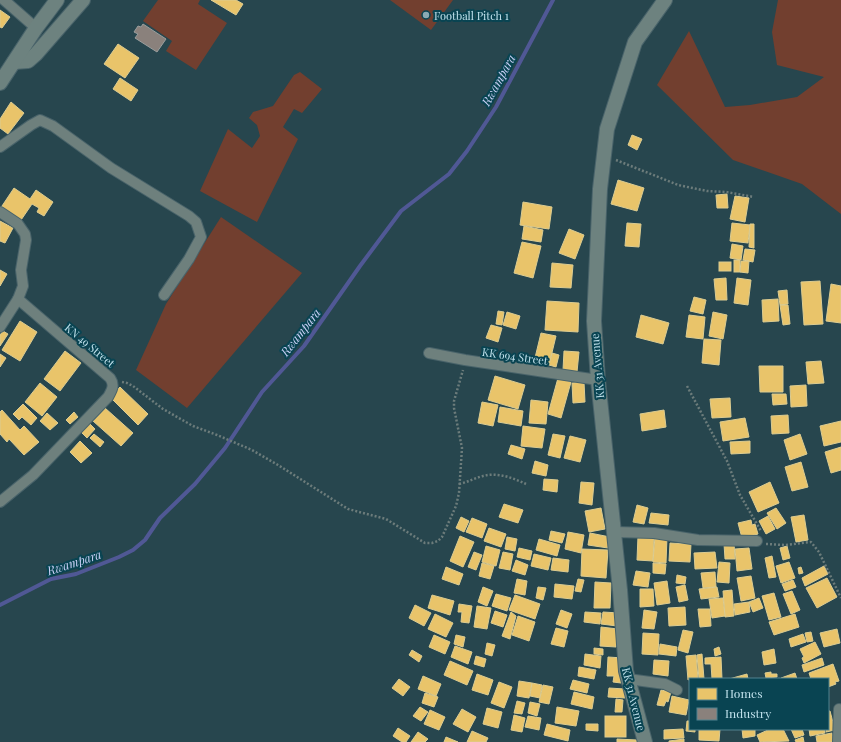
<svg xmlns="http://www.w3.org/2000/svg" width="841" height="742" font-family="'Playfair Display',serif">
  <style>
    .green { fill: #723f2f }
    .homes { fill: #e9c46a; stroke: #dccc91 }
    .industry { fill: #8a817c; stroke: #9a9e9d }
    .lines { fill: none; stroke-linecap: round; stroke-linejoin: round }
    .stream { stroke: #505895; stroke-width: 4 }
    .street-casing { stroke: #49636a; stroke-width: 12 }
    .secondary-casing { stroke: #49636a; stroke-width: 16 }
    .path { stroke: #6c7c7b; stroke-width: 2.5; stroke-dasharray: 2 2; stroke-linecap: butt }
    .street { stroke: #6e807d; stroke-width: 10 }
    .secondary { stroke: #6d827f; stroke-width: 14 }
    .poi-dot { fill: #8aaab4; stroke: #094452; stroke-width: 1.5 }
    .labels { text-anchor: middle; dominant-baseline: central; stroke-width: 4; stroke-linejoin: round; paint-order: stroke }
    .poi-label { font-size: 11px; fill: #bfe0eb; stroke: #094452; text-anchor: start }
    .street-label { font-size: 11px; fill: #bfe0eb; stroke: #094452 }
    .water-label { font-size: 12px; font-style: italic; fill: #cbd2f8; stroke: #094452 }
  </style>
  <rect width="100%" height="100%" fill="#27464e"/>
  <g class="green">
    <path d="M158,0H200L198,4L227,23L196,70L166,51L172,41L143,21Z"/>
    <path d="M390,0H453L431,30Z"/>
    <path d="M778,0H841V214L802,184L733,160L657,85L689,31L725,107L750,105L797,97L824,77L777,65L772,32Z"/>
    <path d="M300,72L322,89L302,113L294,109L283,127L298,139L257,222L200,191L228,129L252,148L260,136L257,125L249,118L253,112L273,106L294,75Z"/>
    <path d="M221,217L302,273L187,408L136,370L166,304Z"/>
  </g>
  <g class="homes">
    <path d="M211,0H236L243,4L236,15Z"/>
    <path d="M0,10L10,17L2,28L0,27Z"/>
    <path d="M118,44L139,58L125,78L104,64Z"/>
    <path d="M120,78L138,90L131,101L113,89Z"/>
    <path d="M11,102L24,113L8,134L0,128V119Z"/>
    <path d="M632,135L642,139L637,150L628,145Z"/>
    <path d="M618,180L644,188L637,211L611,204Z"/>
    <path d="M14,188L30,199L36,190L53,202L44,216L37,212L39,208L32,204L19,223L0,209Z"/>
    <path d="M727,194L728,208H717L716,195Z"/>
    <path d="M735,196L749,198L745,222L730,219Z"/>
    <path d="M523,202L552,207L549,229L520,225Z"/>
    <path d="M0,221L13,228L5,243L0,241Z"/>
    <path d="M627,223L641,224L639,247L625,246Z"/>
    <path d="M732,223L750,225L748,243L730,241Z"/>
    <path d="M750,224H754V248L749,247Z"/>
    <path d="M524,226L543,230L541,242L522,239Z"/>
    <path d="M569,229L584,235L575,259L559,253Z"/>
    <path d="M522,242L541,246L533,278L514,273Z"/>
    <path d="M732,244L743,246L741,260L730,258Z"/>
    <path d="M745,249L755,250L753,262L743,260Z"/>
    <rect x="734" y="260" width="6" height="12"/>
    <path d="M741,261H749L748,273L740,272Z"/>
    <rect x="719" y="262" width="12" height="9"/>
    <path d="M552,263L573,265L571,288L550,287Z"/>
    <path d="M0,270L7,274L0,286Z"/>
    <path d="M726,278L727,300H716L714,279Z"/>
    <path d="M737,278L751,280L748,305L734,303Z"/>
    <path d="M820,281L823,324L804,325L801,282Z"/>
    <path d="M831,284L841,286V323L826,321Z"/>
    <path d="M787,290L788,304L780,305L778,291Z"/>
    <path d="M694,297L706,300L703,314L690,311Z"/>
    <path d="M778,299L779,321L763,322L762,300Z"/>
    <path d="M547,301L579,303L578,332L545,330Z"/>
    <path d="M780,305H788L790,324L783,325Z"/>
    <path d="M498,311L504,312L502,325L496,324Z"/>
    <path d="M507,312L520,316L516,329L503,325Z"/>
    <path d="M713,312L727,315L723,339L709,336Z"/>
    <path d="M641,315L669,323L663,344L636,337Z"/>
    <path d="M689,315L705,317L703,339L686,337Z"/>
    <path d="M20,321L37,332L20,361L2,350Z"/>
    <path d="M491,325L502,328L498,342L486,338Z"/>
    <path d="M3,331L8,334L0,346V335Z"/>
    <path d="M541,333L556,336L549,365L534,362Z"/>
    <path d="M704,339L721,340L719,365L702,363Z"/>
    <path d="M65,351L81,363L60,391L44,379Z"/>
    <path d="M564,351L579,352L577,372L563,370Z"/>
    <path d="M552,353L559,355L556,367L549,365Z"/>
    <path d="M0,354L6,358L0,367Z"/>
    <path d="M821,361L824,383L808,384L806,362Z"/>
    <path d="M759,366H783V392H760Z"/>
    <path d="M495,376L525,385L518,409L488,400Z"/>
    <path d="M558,378L571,382L561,418L548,414Z"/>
    <path d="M584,382L585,402L573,403L572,383Z"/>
    <path d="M40,383L57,397L42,416L25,402Z"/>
    <path d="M806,385L807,406L791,407L790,386Z"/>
    <path d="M120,387L148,414L138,425L110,397Z"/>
    <path d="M772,394H786L787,404L773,405Z"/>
    <path d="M730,398L731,417L712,418L710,399Z"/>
    <path d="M531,400L548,402L546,424L529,423Z"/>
    <path d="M482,402L498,405L493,426L478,423Z"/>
    <path d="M23,404L37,418L31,425L22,417L19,420L13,414Z"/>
    <path d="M500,407L523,411L521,426L498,422Z"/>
    <path d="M105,408L133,433L121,446L93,421Z"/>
    <path d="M2,410L20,430L24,426L39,442L24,455L9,439L7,442L0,434V412Z"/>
    <path d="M664,410L666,427L642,431L640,414Z"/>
    <path d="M74,412L78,417L70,424L66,420Z"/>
    <path d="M47,413L58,423L50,430L40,421Z"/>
    <path d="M788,415L789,433L772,434L771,416Z"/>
    <path d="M745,418L749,437L723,441L720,422Z"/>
    <path d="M841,421V442L824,446L820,426Z"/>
    <path d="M88,422L95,429L87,438L80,431Z"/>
    <path d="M523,426L545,429L542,448L521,446Z"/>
    <path d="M94,434L104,442L100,447L90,438Z"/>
    <path d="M553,434L565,436L560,458L548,455Z"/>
    <path d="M800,434L807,454L790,460L784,440Z"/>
    <path d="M570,436L586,440L580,462L564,458Z"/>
    <path d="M80,441L92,453L81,463L70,452Z"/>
    <path d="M750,441V453L731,454L730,442Z"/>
    <path d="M511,445L525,449L522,459L508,454Z"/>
    <path d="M841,447V470L831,473L825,452Z"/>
    <path d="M535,461L548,465L546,476L532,473Z"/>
    <path d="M801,462L808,487L792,491L785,467Z"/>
    <path d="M544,479L558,480L557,492L543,490Z"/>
    <path d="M581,482L594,483L592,505L579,503Z"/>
    <path d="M770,482L779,503L758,512L749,492Z"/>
    <path d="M504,504L523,510L518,523L499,517Z"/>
    <path d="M637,505L648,508L644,524L633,522Z"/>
    <path d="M601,508L605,529L589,532L585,511Z"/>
    <path d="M776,508L786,523L777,529L767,513Z"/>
    <path d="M651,513L669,515L668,525L649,523Z"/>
    <path d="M804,515L808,540L796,542L791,517Z"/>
    <path d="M768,516L775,529L766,534L759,521Z"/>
    <path d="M461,517L469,521L464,532L456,528Z"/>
    <path d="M472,518L487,524L482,538L466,532Z"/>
    <path d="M751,520L752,525L755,524L758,534L742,538L738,523Z"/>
    <path d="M489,528L506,534L501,547L484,541Z"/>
    <path d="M551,531L565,534L562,543L549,540Z"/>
    <path d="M568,532L584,535L581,553L565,549Z"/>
    <path d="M590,533L610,537L608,548L588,545Z"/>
    <path d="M460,536L474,542L463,567L450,561Z"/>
    <path d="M638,536L654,537L653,561L637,560Z"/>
    <path d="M655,536L667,537L666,563L653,562Z"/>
    <path d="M507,537L517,539L515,551L505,549Z"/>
    <path d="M539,539L560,545L557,556L536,550Z"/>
    <path d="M670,543L691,544L690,562L669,561Z"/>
    <path d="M734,543L735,559H725L724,544Z"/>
    <path d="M486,546L500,550L496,566L482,562Z"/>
    <path d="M787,546L790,558L783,560L780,548Z"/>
    <path d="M519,548L532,551L530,560L517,557Z"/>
    <path d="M749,548L752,569L737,571L735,549Z"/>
    <path d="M582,549L608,550L606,578L581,576Z"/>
    <path d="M474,552L482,555L476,570L468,567Z"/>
    <path d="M503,552L513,554L510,570L499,568Z"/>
    <path d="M715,552L717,568L695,569L694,553Z"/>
    <path d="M534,554L551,558L548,570L531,566Z"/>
    <path d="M772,556L776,577L769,578L765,558Z"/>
    <path d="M553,558L569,560L568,572L551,570Z"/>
    <path d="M516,560L528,565L525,575L512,571Z"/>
    <path d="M719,562L730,563L729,583L717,582Z"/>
    <path d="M789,562L795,578L781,583L776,566Z"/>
    <path d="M482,563L494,566L490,579L479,576Z"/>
    <path d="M653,563L666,564L665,574L653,573Z"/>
    <path d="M824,566L828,574L805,586L802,578Z"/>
    <path d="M446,567L463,574L459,585L442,579Z"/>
    <path d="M801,567L803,573L799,574L798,568Z"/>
    <path d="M636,571L650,573L648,587L633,585Z"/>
    <path d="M715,572L716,587L703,588L701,573Z"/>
    <path d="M677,575L686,577L685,584L676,583Z"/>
    <path d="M751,576L755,598L741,601L737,578Z"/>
    <path d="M827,578L837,597L817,608L806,588Z"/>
    <path d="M517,579L527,581L525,595L514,593Z"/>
    <path d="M578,579L584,580L581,592L575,591Z"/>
    <path d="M793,580L796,587L785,591L782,584Z"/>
    <path d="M667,581L670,603L657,605L654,583Z"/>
    <path d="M595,582L611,583L610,608H594Z"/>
    <path d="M555,584L574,586L572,599L554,597Z"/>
    <path d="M685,585L688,600L679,602L676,587Z"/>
    <path d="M483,587L493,591L487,606L478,602Z"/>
    <path d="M538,587L546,588L543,600L536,598Z"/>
    <path d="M717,587L719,597L701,599L699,589Z"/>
    <path d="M640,589H653L654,606L640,607Z"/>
    <path d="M732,590L734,616L725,617L723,591Z"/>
    <path d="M792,591L800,610L791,614L783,594Z"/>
    <path d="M774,593L781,617L769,620L762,596Z"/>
    <path d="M496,594L511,598L507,611L492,606Z"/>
    <path d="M432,595L454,601L450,615L428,608Z"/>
    <path d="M515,595L540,604L535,619L509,610Z"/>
    <path d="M723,598L725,616L712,618L709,599Z"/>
    <path d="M759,598L763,608L753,612L749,602Z"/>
    <path d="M749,602L750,612L735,615L734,604Z"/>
    <path d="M459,604L472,606L469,623L461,622L462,612H458Z"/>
    <path d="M415,605L431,613L424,626L409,618Z"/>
    <path d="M477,606L491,608L487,629L474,627Z"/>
    <path d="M685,607L686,625L669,626L668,608Z"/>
    <path d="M698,609H710L711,626L700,627Z"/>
    <path d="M561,610L572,614L567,628L556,624Z"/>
    <path d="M644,610L657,612L654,629L642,628Z"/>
    <path d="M495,611L507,615L503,627L491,623Z"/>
    <path d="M511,612L516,616L510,639L502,636Z"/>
    <path d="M585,612L601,613L600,624L584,622Z"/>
    <path d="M603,612L619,613L617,626L601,624Z"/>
    <path d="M435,614L453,623L446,637L428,629Z"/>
    <path d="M795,614L799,627L774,635L769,622Z"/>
    <path d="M518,616L535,622L529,641L512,635Z"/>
    <path d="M601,627L618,629L616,647L600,646Z"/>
    <path d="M556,628L568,631L564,647L551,644Z"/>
    <path d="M837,629L840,643L824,647L820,633Z"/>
    <path d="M683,630L693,632L688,653L678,650Z"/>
    <path d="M811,632L813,641L807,642L805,633Z"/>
    <path d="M643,633L659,634L658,655L642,654Z"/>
    <path d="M803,634L806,642L791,647L789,639Z"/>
    <path d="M434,635L450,642L445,654L429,647Z"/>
    <path d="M456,635L465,637L463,647L454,644Z"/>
    <path d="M815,642L821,654L804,663L802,658L804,657L800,649Z"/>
    <path d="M487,643L495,645L492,656L485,654Z"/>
    <path d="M660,644L677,647L676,656L659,654Z"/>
    <path d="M455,646L472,652L468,664L451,657Z"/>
    <path d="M719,647L721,654L715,656L714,649Z"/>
    <path d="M594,648L603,649V655L594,654Z"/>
    <path d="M774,649L776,663L764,665L762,652Z"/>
    <path d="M412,650L422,656L419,662L409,655Z"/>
    <path d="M585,654L601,656L600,668L584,665Z"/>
    <path d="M702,654L704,679H699L697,655Z"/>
    <path d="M696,655L698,679H690L688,680L686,656Z"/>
    <path d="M476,656L486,659L484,667L474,664Z"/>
    <path d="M608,657L623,658L621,683L613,682L614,676H607Z"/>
    <path d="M721,657L722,679H712L711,664H705V658Z"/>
    <path d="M822,658L824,665L804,672L802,665Z"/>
    <path d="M654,660L669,661L668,676L653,674Z"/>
    <path d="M450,661L473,671L467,685L444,675Z"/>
    <path d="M833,664L839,681L835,682L836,684L828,687V679H811L809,673Z"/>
    <path d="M579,667L596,670L594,679L578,676Z"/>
    <path d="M771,672V674H777V677L766,678L765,673Z"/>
    <path d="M795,673L797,679H781V678Z"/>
    <path d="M477,674L493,680L488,695L472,690Z"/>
    <path d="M747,674L748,679H729Z"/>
    <path d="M423,676L441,684L436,696L418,689Z"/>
    <path d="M399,679L410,687L403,696L392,688Z"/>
    <path d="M573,680L589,684L587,693L570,689Z"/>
    <path d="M519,681L532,683L529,698L517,696Z"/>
    <path d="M499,682L512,687L504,708L491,703Z"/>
    <path d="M532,683L542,685L540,698L530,696Z"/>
    <path d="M543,685L553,687L549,704L539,702Z"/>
    <path d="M609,688L625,689V698L608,697Z"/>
    <path d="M661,690L671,692L668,702L666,701L664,706L657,705Z"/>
    <path d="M574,692L594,697L592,709L571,704Z"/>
    <path d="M425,693L438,697L434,707L422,703Z"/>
    <path d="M672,696L689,700L686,715L669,712Z"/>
    <path d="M616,699L623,700L622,712H615Z"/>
    <path d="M517,701L525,703L522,714L514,713Z"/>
    <path d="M530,702L540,704L537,716L528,713Z"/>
    <path d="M420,707L428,712L421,721L413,716Z"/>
    <path d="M557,707L579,711L576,726L555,723Z"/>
    <path d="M487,708L502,712L498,728L483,724Z"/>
    <path d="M462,709L476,717L468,732L453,724Z"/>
    <path d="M430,710L445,717L439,730L424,724Z"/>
    <path d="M828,711H830L835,730L826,732V729H828Z"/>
    <path d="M514,715L525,718L522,732L511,730Z"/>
    <path d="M528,716L541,718L539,730L525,727Z"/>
    <rect x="605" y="716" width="21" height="21"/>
    <path d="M687,721H690V729H695V732L686,731Z"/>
    <path d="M547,724L570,730L568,741L544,735Z"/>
    <path d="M586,724H598V731L586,730Z"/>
    <path d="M398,728L410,736L406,742H402L393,736Z"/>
    <path d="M683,729L684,738L664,739V730Z"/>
    <path d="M699,729H720L719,741L699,740Z"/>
    <path d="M742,729H755V736L743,738Z"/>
    <path d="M770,729H783L789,741L760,742L757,735Z"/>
    <path d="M791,729H802L804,735L795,738Z"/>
    <path d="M809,729H824L825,733L810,736Z"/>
    <path d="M472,731L488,738L486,742H467Z"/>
    <path d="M418,732L428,739L425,742H411Z"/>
    <path d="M832,733L834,742H817L816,736Z"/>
    <path d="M446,737L458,742H444Z"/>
    <path d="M803,737L804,742H796L795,740Z"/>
    <path d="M617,739L637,740V742H617Z"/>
    <path d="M684,739V742H669V741Z"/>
  </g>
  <path class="industry" d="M143,24L166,39L157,52L135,38L138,34L134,32L138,26L141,27Z"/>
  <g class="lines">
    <path class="stream" d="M0,605L51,579L76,574L119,557L133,550L145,540L160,518L195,484L225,448L262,392L304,346L360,266L401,211L449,174L467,151L496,107L553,0"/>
    <g class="street-casing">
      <g id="street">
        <path d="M4,0L36,28"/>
        <path d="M0,147L31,125L40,120L53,126L111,168L189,216L196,222L201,237L189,259L164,295"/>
        <path d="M0,212L18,224L25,234L26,240L21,270L23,286L18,299L110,378C115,385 112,390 108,397L33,475L0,502"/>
        <path d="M0,327L18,299"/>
        <path d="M429,353L465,360L598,380"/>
        <path d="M614,532L654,533L698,540L757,541"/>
        <path d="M628,679L665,684L677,690"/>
        <path d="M838,742L839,709"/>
      </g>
    </g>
    <g class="secondary-casing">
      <g id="secondary">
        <path d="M14,62L28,61L36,54L83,0"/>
        <path d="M0,83L36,28L57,0"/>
        <path d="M645,742L626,671L620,590L598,380L594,321L600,189L607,129L635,42L665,0"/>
      </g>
    </g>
    <g class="path">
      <path d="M616,160L678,185L707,191L726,192L754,197"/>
      <path d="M122,382L127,383L133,386L163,409L193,426L217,435L252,450L278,465L348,509L386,519L425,543H432L438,541L442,537L456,506L459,493L462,448L454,408V401L463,370"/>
      <path d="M687,386L727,461L740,495L761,531"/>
      <path d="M459,484C468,482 475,478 483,476C498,472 513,478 526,484"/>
      <path d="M766,544L785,545L811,542L819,552L841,598"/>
    </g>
    <use href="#street" class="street"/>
    <use href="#secondary" class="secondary"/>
  </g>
  <circle class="poi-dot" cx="426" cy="15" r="4"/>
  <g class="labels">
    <g class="poi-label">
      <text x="434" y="15">Football Pitch 1</text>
    </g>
    <g class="street-label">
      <text transform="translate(90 345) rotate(40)">KN 49 Street</text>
      <text transform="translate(515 356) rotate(8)">KK 694 Street</text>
      <text transform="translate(597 366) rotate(-95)">KK 31 Avenue</text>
      <text transform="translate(634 699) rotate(76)">KK 31 Avenue</text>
    </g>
    <g class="water-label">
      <text transform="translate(498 80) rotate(-61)">Rwampara</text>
      <text transform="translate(300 332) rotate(-52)">Rwampara</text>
      <text transform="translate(74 562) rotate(-18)">Rwampara</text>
    </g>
  </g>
  <rect x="689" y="678" width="140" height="52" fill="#094452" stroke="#52828f"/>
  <rect x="697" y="688" width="20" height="12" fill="#e9c46a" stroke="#52828f"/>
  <text x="725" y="698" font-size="12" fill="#bfe0eb">Homes</text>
  <rect x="697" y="708" width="20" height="12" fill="#8a817c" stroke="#52828f"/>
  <text x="725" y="718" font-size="12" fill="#bfe0eb">Industry</text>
</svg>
